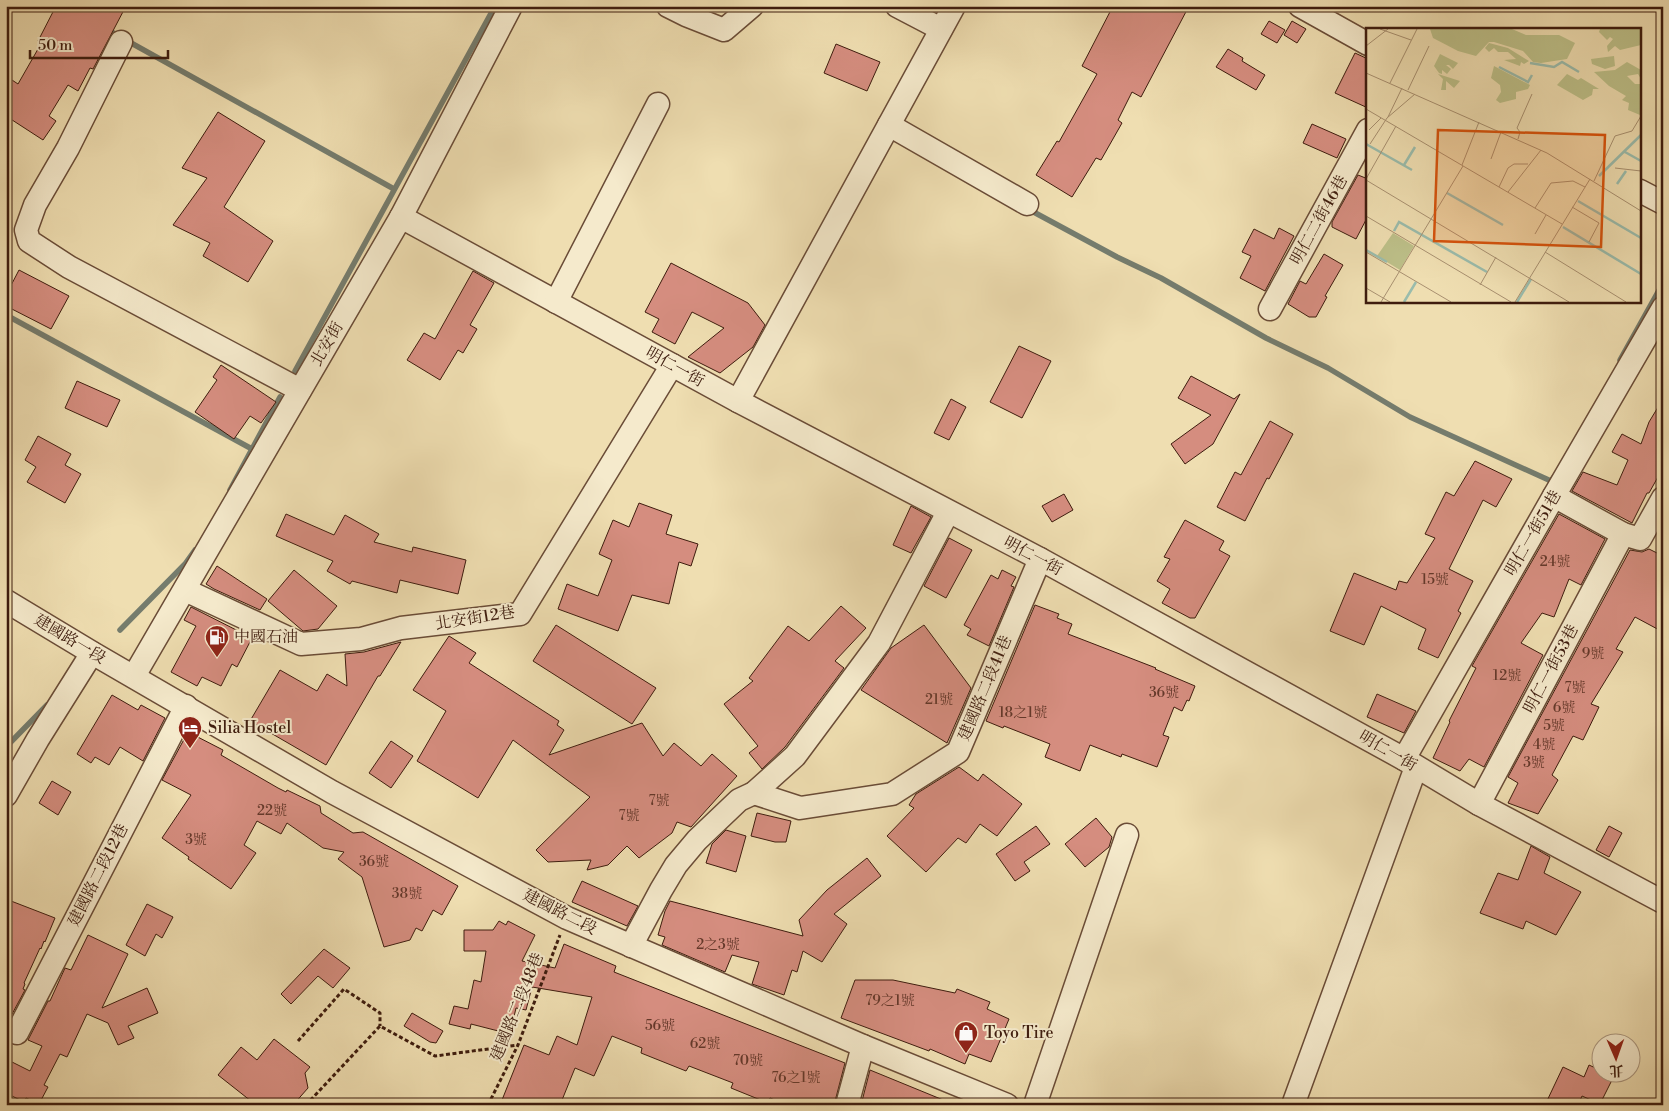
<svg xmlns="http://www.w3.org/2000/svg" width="1669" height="1111" font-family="'Libre Bodoni','Noto Serif TC',serif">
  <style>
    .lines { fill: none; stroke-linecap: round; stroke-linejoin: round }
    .stream { stroke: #757c6d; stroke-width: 5.5 }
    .building { fill: #d58d7f; stroke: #3e1c0e }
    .minor-casing { stroke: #6a4c37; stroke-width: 25 }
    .path { stroke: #3e1c0e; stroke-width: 3; stroke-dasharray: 4 2.5; stroke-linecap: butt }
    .minor { stroke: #f5eacc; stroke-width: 22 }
    .labels { text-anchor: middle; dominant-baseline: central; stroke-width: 4; stroke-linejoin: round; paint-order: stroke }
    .number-label { font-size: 14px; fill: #64382a }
    .street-label { font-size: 16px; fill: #3e1c0e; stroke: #f5eacc }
    .poi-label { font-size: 16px; fill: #3e1c0e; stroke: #f5eacc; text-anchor: start }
    .inset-river { fill: none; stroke: #9abcac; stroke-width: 2.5 }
    .inset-road { fill: none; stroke: #a89070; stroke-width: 1 }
    .view { fill: #d7530c; fill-opacity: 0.15; stroke: #d7530c; stroke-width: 2.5 }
    .inset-edge { fill: none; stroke: #3e1c0e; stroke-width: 2.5 }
  </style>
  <rect width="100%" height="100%" fill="#efdeb1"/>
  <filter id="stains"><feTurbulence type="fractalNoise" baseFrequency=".004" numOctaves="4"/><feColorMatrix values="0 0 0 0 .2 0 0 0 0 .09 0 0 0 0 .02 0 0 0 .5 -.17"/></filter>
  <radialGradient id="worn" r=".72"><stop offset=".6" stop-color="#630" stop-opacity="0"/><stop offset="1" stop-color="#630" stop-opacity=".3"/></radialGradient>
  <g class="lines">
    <g class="stream">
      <path d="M106,29L394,189"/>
      <path d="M1028,209L1117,257L1161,278L1266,338L1328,368L1410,417L1551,481L1554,477"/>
      <path d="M6,315L252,449"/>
      <path d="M1620,360L1663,283"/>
      <path d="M295,371L495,6"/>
      <path d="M230,490L280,397"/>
      <path d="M120,630L185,564L195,550"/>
      <path d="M6,747L47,705"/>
    </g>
  </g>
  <g class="building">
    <path d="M56,6H126L93,69L90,68L78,91L68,85L49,116L56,121L43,140L6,116V76L18,84L42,42L38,41Z"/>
    <path d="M1113,6H1189L1141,97L1132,92L1118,120L1122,123L1101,160L1096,158L1072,197L1036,175L1057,141L1059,142L1097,74L1082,66Z"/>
    <path d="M1269,21L1285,30L1277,43L1261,34Z"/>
    <path d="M1292,21L1306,29L1297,43L1284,35Z"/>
    <path d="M836,44L880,62L867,91L824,73Z"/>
    <path d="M1228,49L1243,58L1242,61L1265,75L1256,90L1216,67Z"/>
    <path d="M1355,53L1368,59V108L1335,93Z"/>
    <path d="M218,112L265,141L224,207L273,241L248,282L203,256L210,243L173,225L207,178L182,168Z"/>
    <path d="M1312,124L1346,139L1337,158L1303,143Z"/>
    <path d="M1358,175L1368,179V216L1356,239L1332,227V222Z"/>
    <path d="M1279,228L1294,236L1265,291L1240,278L1251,256L1242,252L1254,229L1274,239Z"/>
    <path d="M1324,254L1343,265L1325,296L1327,297L1316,317H1309L1288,304L1300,281L1306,284Z"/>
    <path d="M671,263L748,303L765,325L753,347L720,373L688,357L724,328L692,312L675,344L652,332L659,319L645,312Z"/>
    <path d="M19,270L69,296L51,329L6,306V295Z"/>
    <path d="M473,271L494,283L470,325L477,329L463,353L458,350L440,380L407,360L424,333L435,339Z"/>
    <path d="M1019,346L1051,361L1022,418L990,402Z"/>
    <path d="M221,365L276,402L261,423L250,416L234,439L195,412L217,380L213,377Z"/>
    <path d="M1191,376L1234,399L1240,394L1213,444L1185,464L1171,444L1211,415L1178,398Z"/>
    <path d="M77,381L120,400L107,427L65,408Z"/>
    <path d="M951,399L966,407L949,440L934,433Z"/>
    <path d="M1663,399V468L1649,493H1647L1632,523L1572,491L1583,472L1617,485L1628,460L1612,452L1622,434L1641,444L1649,422Z"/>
    <path d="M1270,421L1293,434L1269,479L1267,478L1245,521L1217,507L1235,472L1241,475Z"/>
    <path d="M38,436L71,454L65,465L81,474L65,503L27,482L36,467L25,460Z"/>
    <path d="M1475,461L1512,479L1496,507L1483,500L1449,569L1473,581L1458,611L1461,613L1438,658L1418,649L1426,629L1381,606L1364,645L1330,631L1354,573L1396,590L1399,581L1407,583L1435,538L1425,534L1446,492L1454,496Z"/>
    <path d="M1064,494L1073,510L1052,522L1042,506Z"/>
    <path d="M639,503L672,515L666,534L698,544L691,566L679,562L669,604L632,595L618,631L558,609L567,584L598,596L612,560L599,554L613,520L629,527Z"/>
    <path d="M911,506L931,517L911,553L893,545Z"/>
    <path d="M286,514L334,535L345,515L379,534L374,542L412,552L413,547L466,560L458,594L400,580L397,593L352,581L350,584L327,571L333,561L276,536Z"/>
    <path d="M1559,514L1605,539L1581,585L1569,579L1554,617L1542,613L1521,643L1543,655L1484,767L1469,759L1460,771L1433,758L1450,722L1449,721L1476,668L1472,666Z"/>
    <path d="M1185,520L1224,541L1219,550L1230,556L1195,618H1190L1162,603L1170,589L1157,581L1170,559L1164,557Z"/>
    <path d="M949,538L972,550L946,598L924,586Z"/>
    <path d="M1649,549L1663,556V632L1635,617L1616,649L1623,652L1591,704L1599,707L1583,740L1573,736L1552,775L1558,780L1538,814L1508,803L1518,783L1508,777L1630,550L1642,552Z"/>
    <path d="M217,566L267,599L260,610L214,589L206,584Z"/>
    <path d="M294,570L337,606L318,629L303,631L268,601Z"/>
    <path d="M1002,570L1016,577L1011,586L1014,587L989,646L967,635L971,629L964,625L991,575L998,579Z"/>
    <path d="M1035,605L1059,614L1057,618L1072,624L1068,634L1156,668L1155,669L1195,686L1189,701L1187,700L1182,711L1174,707L1163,735L1169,737L1157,767L1122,754L1121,757L1090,745L1080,771L1045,757L1050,744L1004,726L1003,728L986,721Z"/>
    <path d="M841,606L866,628L835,661L844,668L785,747L762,769L749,753L758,746L724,704L753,681L749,678L788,626L809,641Z"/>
    <path d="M191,607L252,638L237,667L232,664L221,686L202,677L197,686L171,672L196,626L184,620Z"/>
    <path d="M556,625L656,688L632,724L533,661Z"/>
    <path d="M924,625L971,688L947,743L861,690L891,648Z"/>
    <path d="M449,636L476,653L469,663L559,721L557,725L564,730L549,755L642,723L663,756L674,743L701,766L712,754L737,776L691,827L677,822L672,833L639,858L627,846L608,865L587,870L591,860L548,862L536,850L590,797L513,740L478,798L417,761L446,711L413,690Z"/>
    <path d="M401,642L380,676H378L326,765L250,721L280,670L317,691L327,674L347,686L345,654L364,652Z"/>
    <path d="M1377,694L1416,711L1404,733L1367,717Z"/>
    <path d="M112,695L138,710L141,705L165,718L143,761L120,747L109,765L95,757L91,763L77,754Z"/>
    <path d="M188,732L223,750L221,755L278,788L286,792L287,790L320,806L321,813L353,833L363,832L458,886L442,915L433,910L422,931L416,928L410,940L384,947L362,877L338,859L344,852L323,848L287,823L281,834L257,821L244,845L256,853L231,889L188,859L189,857L162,838L191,795L162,780Z"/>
    <path d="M391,741L413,756L391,788L369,773Z"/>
    <path d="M959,767L978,781L983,774L1022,804L997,836L980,824L966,843L958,838L926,872L887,836L914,808L909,805L916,794Z"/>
    <path d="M52,781L71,792L58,815L39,803Z"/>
    <path d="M757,813L791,821L786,842H775L751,836Z"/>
    <path d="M1096,818L1112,837L1109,847L1085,867L1065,844Z"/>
    <path d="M1036,826L1050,844L1024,862L1030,871L1015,881L996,854Z"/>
    <path d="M1609,826L1622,833L1609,857L1596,850Z"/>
    <path d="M726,830L746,836L736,872L706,863L712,844Z"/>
    <path d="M1531,846L1550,857L1544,873L1581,892L1556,935L1526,921L1523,929L1480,913L1498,873L1518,880Z"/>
    <path d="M867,858L881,876L834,914L847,924L822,962L803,951L797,972L792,970L784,995L752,984L759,962L732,955L725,972L662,945L665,937L658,935L665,911L670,901L803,936L799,920L827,890Z"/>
    <path d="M582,881L638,906L627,926L572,902Z"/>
    <path d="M11,901L55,918L45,942L44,941L41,949L40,948L24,983L25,984L23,989L25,990L11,1016L6,1015V913Z"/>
    <path d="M147,904L173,917L162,938L156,934L145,956L126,945Z"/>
    <path d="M499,921L506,925L508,921L535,935L522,961L555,968L564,944L616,966L614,972L845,1063L834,1105H787L770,1098L768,1103L731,1088L733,1083L689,1066L686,1071L641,1053L642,1048L612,1036L594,1076L575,1068L560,1105H500L524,1045L549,1055L557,1036L577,1045L592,997L532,987L526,1010L516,1008L510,1034L471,1024L470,1029L449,1024L454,1006L468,1009L474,980L481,982L486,951H464V930H493Z"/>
    <path d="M88,935L128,954L102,1008L147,988L158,1013L128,1026L134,1038L118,1045L108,1023L87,1014L67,1057L60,1054L44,1085L48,1087L39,1104L26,1098L24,1102L6,1093V1059L30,1071L42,1046L28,1040L48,1001H50L65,968L71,970Z"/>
    <path d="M324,949L350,968L333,988L318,976L291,1004L281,994Z"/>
    <path d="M855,980H893L955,993L957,989L990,1002L987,1009L1009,1019L991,1062L969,1054L965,1064L930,1049L929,1051L841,1018Z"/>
    <path d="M412,1013L443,1031L436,1043L430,1042L404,1026Z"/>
    <path d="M274,1039L310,1067L305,1073L308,1088L293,1105H256L218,1075L241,1047L257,1060Z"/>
    <path d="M1589,1065L1602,1071V1074H1615L1600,1104L1582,1096L1578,1105H1545L1563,1067L1584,1077Z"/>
    <path d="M870,1070L953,1104V1105H861Z"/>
  </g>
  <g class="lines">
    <g class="minor-casing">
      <g id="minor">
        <path d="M668,6L686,15L724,30L752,6"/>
        <path d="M897,6L941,29"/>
        <path d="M1300,6L1368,44"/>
        <path d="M121,42L68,148L35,205L26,230L29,241L69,267L300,390"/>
        <path d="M889,125L1027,204"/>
        <path d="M1640,191L1663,203"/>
        <path d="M401,217L738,401L1040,559L1404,759L1479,804L1663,902"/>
        <path d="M556,302L658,104"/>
        <path d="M1270,309L1368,130"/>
        <path d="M738,401L954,6"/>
        <path d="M1554,496L1623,534L1640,539L1663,498"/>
        <path d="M185,590L301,644L361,639L401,628L520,614L672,365"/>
        <path d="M6,601L94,654L332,792L567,918L863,1046L1007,1105"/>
        <path d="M134,676L401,217L511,6"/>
        <path d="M1404,759L1554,496L1663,308"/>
        <path d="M754,793L800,808L892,794L958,752L1040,559"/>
        <path d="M6,795L38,739L92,653"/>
        <path d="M1479,804L1623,534"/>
        <path d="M631,946L661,890L676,865L697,840L739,800L754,793L795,756L879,643L948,512"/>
        <path d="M6,1028L17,1033L186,706"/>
        <path d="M847,1105L863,1046"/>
        <path d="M1035,1105L1127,835"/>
        <path d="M1293,1105L1416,767"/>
      </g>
    </g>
    <g class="path">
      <path d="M298,1041L344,989L380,1013V1026"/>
      <path d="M306,1105L380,1026L435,1056L518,1045"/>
      <path d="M488,1105L518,1045L560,935"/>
    </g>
    <use href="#minor" class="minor"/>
  </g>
  <defs>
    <g id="fuel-pin" transform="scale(1.25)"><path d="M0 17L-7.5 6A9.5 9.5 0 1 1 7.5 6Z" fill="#8f2418" stroke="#f5eacc"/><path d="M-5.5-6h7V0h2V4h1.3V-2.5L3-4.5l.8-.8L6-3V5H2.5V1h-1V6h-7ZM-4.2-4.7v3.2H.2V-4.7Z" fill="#fff"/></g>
    <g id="hotel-pin" transform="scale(1.25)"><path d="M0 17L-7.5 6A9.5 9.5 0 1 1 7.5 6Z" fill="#8f2418" stroke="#f5eacc"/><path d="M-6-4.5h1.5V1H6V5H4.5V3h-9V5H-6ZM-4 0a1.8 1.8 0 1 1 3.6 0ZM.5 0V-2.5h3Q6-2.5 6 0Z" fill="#fff"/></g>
    <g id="shop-pin" transform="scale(1.25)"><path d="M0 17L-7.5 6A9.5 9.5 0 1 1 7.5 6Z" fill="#8f2418" stroke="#f5eacc"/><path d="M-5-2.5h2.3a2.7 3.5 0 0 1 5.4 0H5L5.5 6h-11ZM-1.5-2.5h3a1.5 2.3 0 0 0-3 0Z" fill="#fff"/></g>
  </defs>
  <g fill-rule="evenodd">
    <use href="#fuel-pin" x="217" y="637"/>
    <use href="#hotel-pin" x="190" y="728"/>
    <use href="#shop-pin" x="966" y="1033"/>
  </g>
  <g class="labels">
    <g class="number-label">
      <text x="1555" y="562">24號</text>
      <text x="1435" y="580">15號</text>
      <text x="1593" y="654">9號</text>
      <text x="1507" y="676">12號</text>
      <text x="1575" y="688">7號</text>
      <text x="1164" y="693">36號</text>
      <text x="939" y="700">21號</text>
      <text x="1564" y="708">6號</text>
      <text x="1023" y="713">18之1號</text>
      <text x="1554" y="726">5號</text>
      <text x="1544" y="745">4號</text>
      <text x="1534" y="763">3號</text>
      <text x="659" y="801">7號</text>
      <text x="272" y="811">22號</text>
      <text x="629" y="816">7號</text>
      <text x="196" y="840">3號</text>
      <text x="374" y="862">36號</text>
      <text x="407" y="894">38號</text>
      <text x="718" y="945">2之3號</text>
      <text x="890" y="1001">79之1號</text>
      <text x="660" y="1026">56號</text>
      <text x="705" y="1044">62號</text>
      <text x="748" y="1061">70號</text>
      <text x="796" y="1078">76之1號</text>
    </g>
    <g class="street-label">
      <text transform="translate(1319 220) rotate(-61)">明仁二街46巷</text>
      <text transform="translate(327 344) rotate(-60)">北安街</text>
      <text transform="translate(675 367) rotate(29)">明仁一街</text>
      <text transform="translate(1533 533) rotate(-60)">明仁一街51巷</text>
      <text transform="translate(1033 556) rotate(28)">明仁一街</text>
      <text transform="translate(475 618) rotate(-9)">北安街12巷</text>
      <text transform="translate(70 639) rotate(31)">建國路一段</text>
      <text transform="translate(1551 669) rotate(-62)">明仁一街53巷</text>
      <text transform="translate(985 688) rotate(-67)">建國路二段41巷</text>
      <text transform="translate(1388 751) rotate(30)">明仁一街</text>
      <text transform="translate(98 875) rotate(-63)">建國路二段12巷</text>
      <text transform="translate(560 912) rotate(27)">建國路二段</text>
      <text transform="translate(517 1007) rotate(-68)">建國路二段48巷</text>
    </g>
    <g class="poi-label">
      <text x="234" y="637">中國石油</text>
      <text x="208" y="728">Silia Hostel</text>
      <text x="984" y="1033">Toyo Tire</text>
    </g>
  </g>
  <g transform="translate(1366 28)">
    <rect width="275" height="275" fill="#efdeb1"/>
    <path d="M64,1H146L160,7H193L209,15L201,31L175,35L167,34L157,23L128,14H123L110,28L92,23L67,10ZM234,1H275V17L254,22L249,18L242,24L241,18L247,11L244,9L241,12L233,4ZM123,15L142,20L163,33L158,36L155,34L154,38L138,32L150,31L142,24H132L128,20L123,24L119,20ZM74,26L92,35L87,41L83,37H80L85,41L81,46L76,42V46L73,45L68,38ZM248,28L249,38L239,41L226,36L225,31ZM261,34L275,42V51L272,46L261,48L269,56H275L274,87L262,82L263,75L256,72L260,68L243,58L228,44L249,42ZM128,38L164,57L162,61L150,64V71L134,75L130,72L135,64L134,57L125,50ZM68,42L72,46L94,53L88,60L80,53V62H75L77,51ZM201,46L212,52L215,50L233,61H227L226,67L217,72L191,57ZM27,205L48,218L34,242L11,228Z" fill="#bdc089"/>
    <path class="inset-river" d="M164,35L188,39L196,34L213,44M133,39L162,54L166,47M0,116L46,142M259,124L275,133M38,137L49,119M233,148L275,107M251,156L260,143M81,165L137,197M212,173L275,210M197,199L275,246M28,203L33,194L121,244M0,222L21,234M38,274L50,254M151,274L165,251"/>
    <path class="inset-road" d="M14,1L45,12M0,18L22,1M0,45L181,125L275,183M24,55L51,1M42,62L63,18M0,81L196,196M22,89L36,60M3,102L15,90M152,111L154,104L151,100L166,66M4,116L21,90L49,66M125,131L135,104M96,137L113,94M249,140L275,143M0,151L30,98M0,152L203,274M228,153L249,108L266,103L275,88M133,159L142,140L148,136H162M142,164L175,122M206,179L233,195L223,214M169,180L185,155L207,153L219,159M0,188L145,274M169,206L180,187M0,224L85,274M179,224L260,274M114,257L130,229M0,260L24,274M15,274L97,138M149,274L224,151"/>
    <path class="view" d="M72,102L239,107L235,219L68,213Z"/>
    <rect width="275" height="275" class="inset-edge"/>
  </g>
  <rect width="1669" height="1111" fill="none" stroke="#efdeb1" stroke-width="25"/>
  <rect x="8" y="8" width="1654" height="1096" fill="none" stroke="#3e1c0e" stroke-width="2.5"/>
  <rect x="12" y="12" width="1644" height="1086" fill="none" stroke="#3e1c0e"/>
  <g transform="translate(1616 1058) rotate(178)"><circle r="24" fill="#f5eacc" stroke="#ac9880"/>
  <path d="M0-4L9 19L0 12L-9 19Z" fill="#8f2418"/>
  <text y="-8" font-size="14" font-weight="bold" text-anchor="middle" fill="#3e1c0e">北</text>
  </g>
  <path d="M30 50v8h138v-8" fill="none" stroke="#3e1c0e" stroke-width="2.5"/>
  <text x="38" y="50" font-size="15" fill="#3e1c0e" stroke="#f5eacc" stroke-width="4" paint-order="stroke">50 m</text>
  <rect width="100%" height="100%" filter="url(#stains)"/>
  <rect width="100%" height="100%" fill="url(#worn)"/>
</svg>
